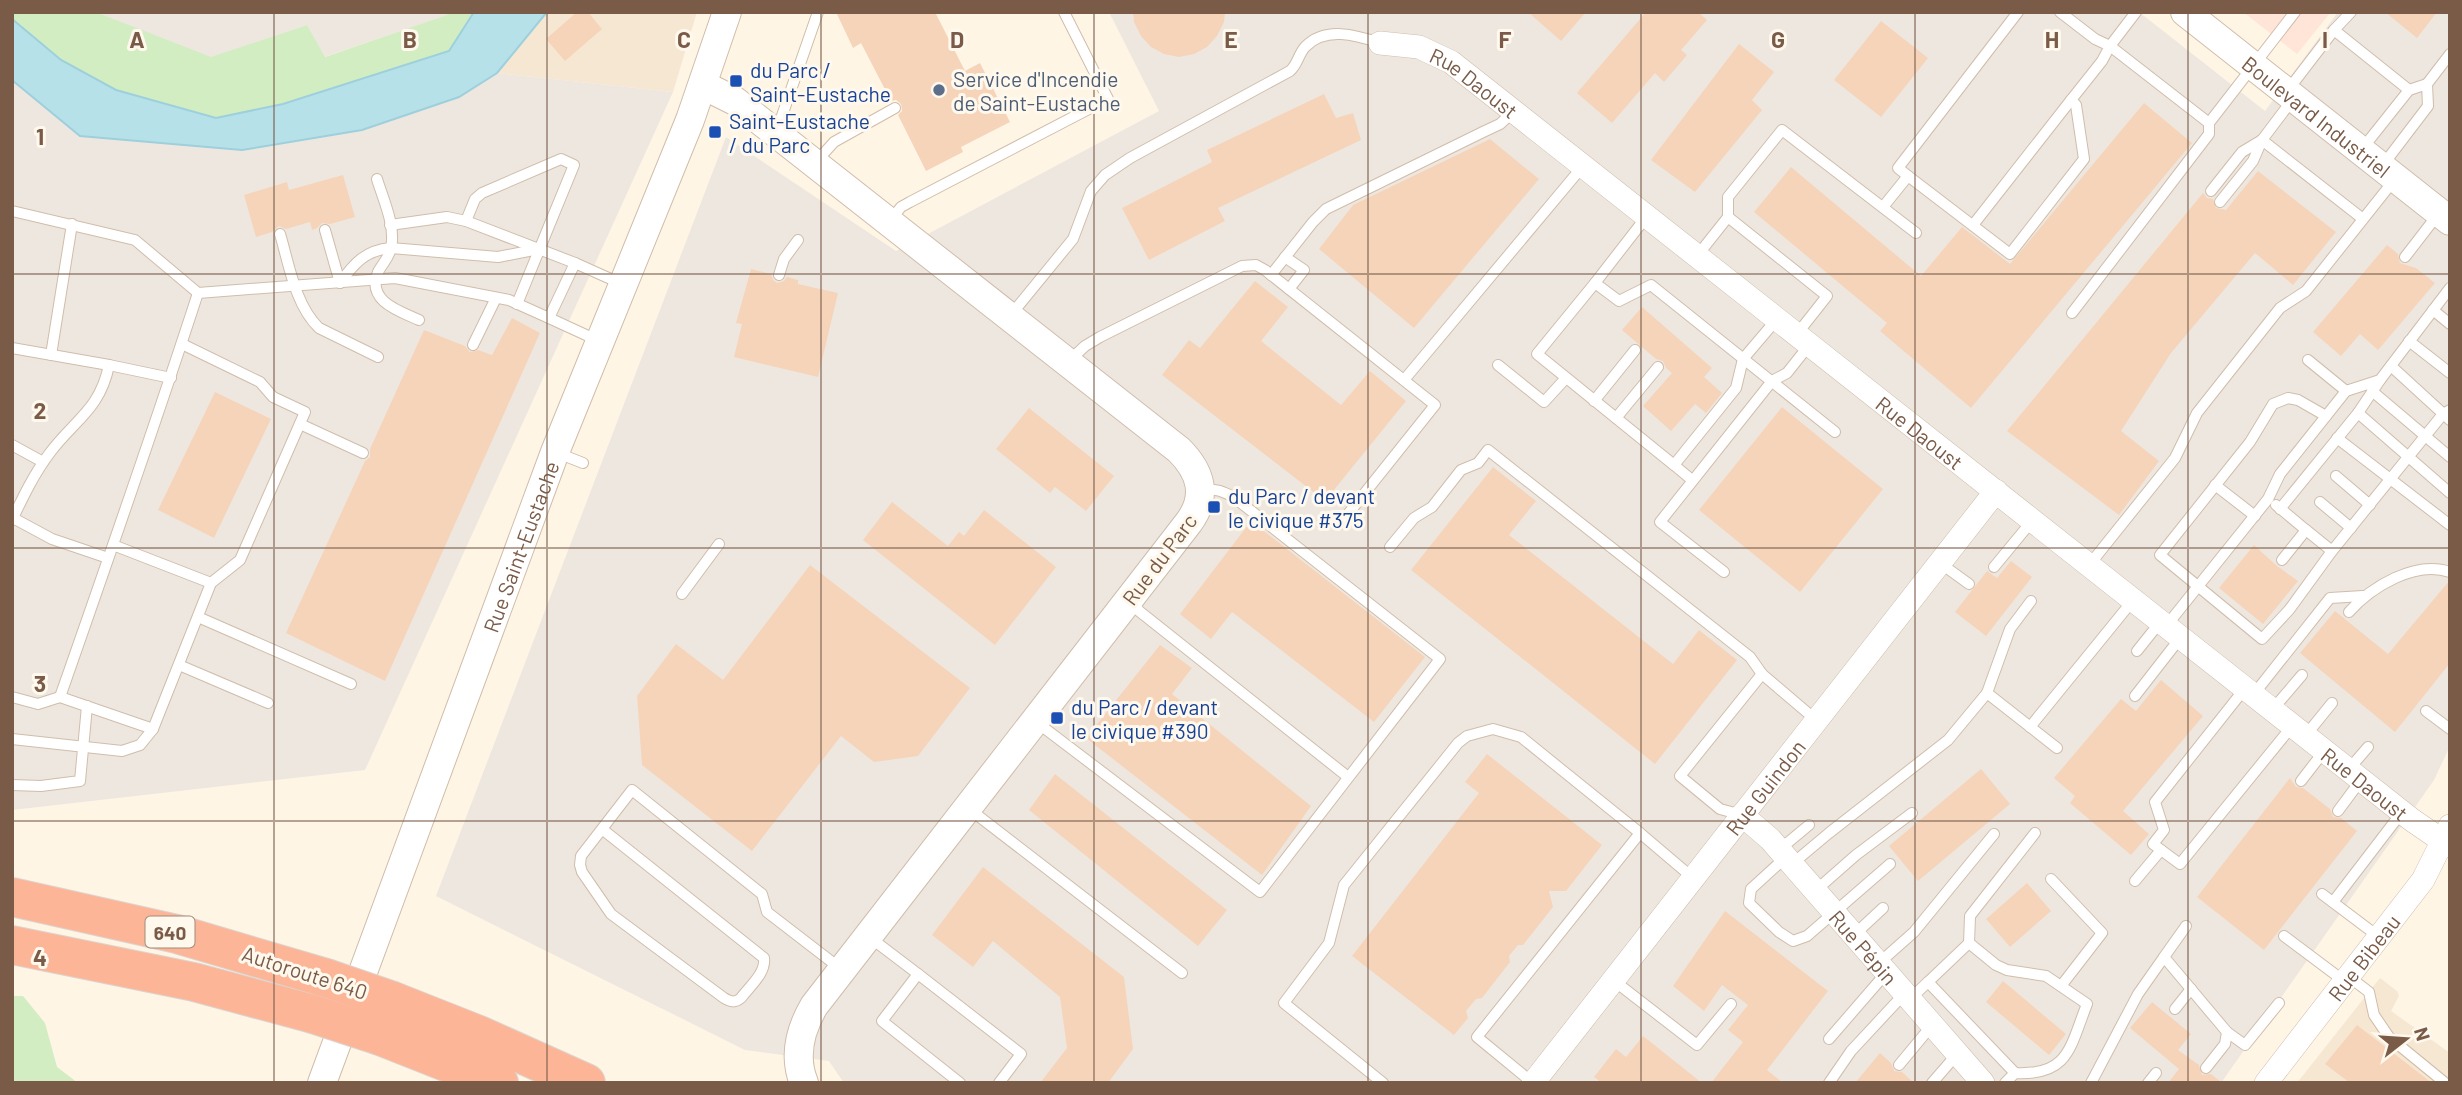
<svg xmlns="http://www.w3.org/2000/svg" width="2462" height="1095" font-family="Barlow,sans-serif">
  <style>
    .residential { fill: #f6e7d3 }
    .commercial { fill: #ffe5d8 }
    .industrial { fill: #eee7df }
    .green { fill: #d2edc2 }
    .water { fill: #b7e1e9; stroke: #9dd0dc; stroke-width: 2 }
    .building { fill: #f6d4ba }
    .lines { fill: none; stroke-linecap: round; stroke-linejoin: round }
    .service-casing { stroke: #d0bdaa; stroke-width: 12 }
    .minor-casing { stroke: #d0bdaa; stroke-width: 24 }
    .tertiary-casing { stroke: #d0bdaa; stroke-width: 30 }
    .motorway-casing { stroke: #dcd4cf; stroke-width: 40 }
    .service { stroke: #fff; stroke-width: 10 }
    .minor { stroke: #fff; stroke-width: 23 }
    .tertiary { stroke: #fff; stroke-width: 28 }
    .motorway { stroke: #fdb597; stroke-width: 38 }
    .motorway-bridge-casing { stroke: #dcd4cf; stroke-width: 40; stroke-linecap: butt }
    .motorway-bridge { stroke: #fdb597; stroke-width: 38 }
    .grid { fill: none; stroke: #795b48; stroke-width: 2; stroke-opacity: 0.55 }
    .transit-dot { fill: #1a4fb4; stroke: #fff8ed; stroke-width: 2.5 }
    .service-dot { fill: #5c6f8a; stroke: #fff8ed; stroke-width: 2.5 }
    .labels { text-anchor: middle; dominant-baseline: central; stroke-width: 6; stroke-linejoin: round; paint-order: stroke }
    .shield { fill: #fff8ed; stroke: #a18a7a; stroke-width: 2 }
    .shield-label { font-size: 19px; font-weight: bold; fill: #795b48 }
    .transit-label { font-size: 21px; fill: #164399; stroke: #fff8ed; text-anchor: start }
    .service-label { font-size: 21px; fill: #4e5e75; stroke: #fff8ed; text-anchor: start }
    .street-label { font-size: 21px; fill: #795b48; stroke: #fff8ed }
    .grid-label { font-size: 23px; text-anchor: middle; font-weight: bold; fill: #795b48; stroke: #fff8ed; stroke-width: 6; stroke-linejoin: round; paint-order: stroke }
  </style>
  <rect width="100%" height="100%" fill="#fef5e5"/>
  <g class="residential">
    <path d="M547,12H697L673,92L497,73Z"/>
    <path d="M2380,978L2397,991L2399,996L2391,1011L2450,1053V1083H2297Z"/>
  </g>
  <path class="commercial" d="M2243,12H2331L2297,54Z"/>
  <g class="industrial">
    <path d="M96,12H449L448,15L324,57L307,25L211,58Z"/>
    <path d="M1109,12H2139L2265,111L2338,12H2450V746L2434,780L2221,1083H844L829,1061L745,1050L436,896L726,137L896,251L1159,111Z"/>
    <path d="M497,73L673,92L365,770L12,810V80L81,136L242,150L362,129L459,97Z"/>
  </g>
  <g class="green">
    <path d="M12,12H96L211,57L307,25L325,57L447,15L449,12H474L449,51L283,104L216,118L116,90L61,60L12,19Z"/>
    <path d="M12,996H23L45,1023L57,1067L78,1083H12Z"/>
  </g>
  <path class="water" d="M474,12H547L497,73L459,97L362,130L242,150L80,136L12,80V19L61,60L116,90L216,118L283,104L449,51Z"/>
  <g class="building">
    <path d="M577,12H588L602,29L565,61L546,39Z"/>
    <path d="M836,12H935L965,71L980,63L1010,122L961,147L963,152L926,171L898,115L902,111L901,104L896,100L891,101L861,43L853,48Z"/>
    <path d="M1133,12H1225L1224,22L1217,36L1207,47L1194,54L1179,57L1164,54L1151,47L1141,36L1134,22Z"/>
    <path d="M1528,12H1586L1561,41Z"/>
    <path d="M1646,12H1698L1707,20L1681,50L1687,55L1664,82L1655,73L1612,123L1577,93Z"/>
    <path d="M2385,12H2437L2417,38Z"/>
    <path d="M1881,21L1928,58L1881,117L1834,80Z"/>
    <path d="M1739,44L1774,72L1752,100L1762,110L1695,192L1651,160Z"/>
    <path d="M1324,94L1336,118L1353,113L1361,140L1218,208L1225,221L1149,260L1122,208L1212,162L1207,150Z"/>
    <path d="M2144,103L2192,143L1971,408L1880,331L1887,323L1754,212L1791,167L1921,276L1962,227L2010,264Z"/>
    <path d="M1490,139L1539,179L1414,328L1319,249L1353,205Z"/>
    <path d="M2258,171L2336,232L2293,285L2255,253L2171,353L2121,431L2159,461L2119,515L2007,431L2203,193L2207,198L2213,199L2216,208L2226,210Z"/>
    <path d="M343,175L355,217L330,224L322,223L317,228L312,230L310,222L286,229L279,226L272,232L256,237L244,195L287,182L289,190Z"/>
    <path d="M2387,245L2398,254L2400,263L2416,268L2435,283L2378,350L2360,334L2341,356L2313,332Z"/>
    <path d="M751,269L771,274L773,280L777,283L784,281L787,277L798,280V284L838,293L818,377L734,357L742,324L736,323Z"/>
    <path d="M1255,281L1288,307L1261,341L1341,405L1370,371L1406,401L1325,501L1162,375L1189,340L1200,348Z"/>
    <path d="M1642,307L1712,368L1704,377L1722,393L1706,413L1695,404L1671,431L1643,406L1672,373L1666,368L1663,361L1656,359L1622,330Z"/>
    <path d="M512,318L540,333L385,681L286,633L365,461L370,457V449L424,330L465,346L470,352L478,350L492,355Z"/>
    <path d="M215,392L271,419L214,538L158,510Z"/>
    <path d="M1782,407L1883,489L1800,592L1699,510Z"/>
    <path d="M1029,408L1114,476L1086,511L1055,487L1050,493L996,449Z"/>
    <path d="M1493,467L1536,501L1509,535L1673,664L1699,630L1737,660L1655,764L1411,570Z"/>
    <path d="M892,502L948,546L959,532L964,536L984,510L1056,567L995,645L863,540Z"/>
    <path d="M1251,521L1425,657L1374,722L1232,612L1211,639L1180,614Z"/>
    <path d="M2254,545L2277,566L2298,581L2263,624L2219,588Z"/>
    <path d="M2011,561L2032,577L1986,636L1955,612L1987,571L1997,578Z"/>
    <path d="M810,565L970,688L918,756L874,762L841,736L752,851L642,765L637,696L676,644L723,680Z"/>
    <path d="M2450,580V663L2395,732L2300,653L2335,611L2388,654Z"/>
    <path d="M1160,645L1192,668L1172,694L1311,806L1262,875L1086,738Z"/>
    <path d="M2161,680L2203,716L2123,811L2149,834L2131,855L2070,803L2075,796L2054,778L2121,699L2136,711Z"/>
    <path d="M1487,754L1602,845L1566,891H1549L1553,907L1523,945H1518L1509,956L1510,962L1482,998L1476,999L1466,1011L1468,1018L1454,1035L1352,956L1479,793L1465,782Z"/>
    <path d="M1981,769L2010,804L1918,881L1889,846Z"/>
    <path d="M1055,774L1227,910L1198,946L1029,810Z"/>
    <path d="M2290,778L2296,787L2303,788L2330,809L2333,817L2341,818L2357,831L2264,950L2197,897Z"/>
    <path d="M983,867L1124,977L1133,1049L1108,1083H1040L1067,1048L1060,997L993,941L973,967L932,935Z"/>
    <path d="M2027,883L2051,911L2010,947L1986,919Z"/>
    <path d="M1725,911L1828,991L1767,1070L1783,1083H1711L1743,1042L1728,1030L1748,1005L1722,985L1704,1011L1673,986Z"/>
    <path d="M2003,981L2066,1034L2049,1055L1986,1002Z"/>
    <path d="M2152,1002L2191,1034L2178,1050L2199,1065L2202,1075L2211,1074L2222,1083H2168L2179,1069L2130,1028Z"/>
    <path d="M2357,1025L2432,1083H2350L2325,1064Z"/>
    <path d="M1643,1036L1702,1083H1602L1594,1077L1616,1049L1626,1057Z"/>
    <path d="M1880,1053L1891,1063L1894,1071L1902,1072L1914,1083H1855Z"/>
  </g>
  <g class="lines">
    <g class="service-casing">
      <g id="service">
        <path d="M2136,12L2110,46L2209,123"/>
        <path d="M2334,30L2351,12"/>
        <path d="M2427,84L2450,54"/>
        <path d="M2288,90L2334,30L2409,90"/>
        <path d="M2293,99L2262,140L2363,219"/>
        <path d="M776,133L818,12"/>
        <path d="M2362,149L2409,90L2427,84L2428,106L2383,165"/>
        <path d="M815,163L834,142L895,108"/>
        <path d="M1908,176L1898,168L2018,12"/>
        <path d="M377,179C383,199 396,226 391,248C389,258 382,264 378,272C366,301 399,311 419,320"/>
        <path d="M2211,191L2242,152L2262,140"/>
        <path d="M2220,202L2253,161L2262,140"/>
        <path d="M1883,207L1908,176L2010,254L2084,159L2076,105L2071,100L2102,61L2110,46L2095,39L2060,12"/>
        <path d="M12,211L135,240L198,293"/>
        <path d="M1647,216L1595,283L1619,301L1651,285L1835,432"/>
        <path d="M1728,217V197L1782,130L1916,233"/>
        <path d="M889,222L901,207L910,202L1108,99L1064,12"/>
        <path d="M390,225L447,217L466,221"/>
        <path d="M1973,225L2071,100"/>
        <path d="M325,230L340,283"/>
        <path d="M280,234C289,264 295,305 319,328L378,357"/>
        <path d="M1697,256L1728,217L1827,296L1797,334"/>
        <path d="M1285,257L1304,270L1289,289"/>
        <path d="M2405,257L2439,213"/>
        <path d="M779,275L784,259L798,240"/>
        <path d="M1271,275L1313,222L1326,209L1483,132L1500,124L1514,111"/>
        <path d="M340,283C354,263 366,250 391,248L498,257L539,249"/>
        <path d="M1595,283L1537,354L1674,465"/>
        <path d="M517,304L574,165L561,159L482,193L475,199L466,221L575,263"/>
        <path d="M2433,310L2450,324"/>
        <path d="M2072,313L2209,134V123L2295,12"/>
        <path d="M1010,316L1073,239L1091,191L1105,175L1130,158L1290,71C1298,64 1298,55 1305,47C1325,26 1356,35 1380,43"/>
        <path d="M599,341L549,318L575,263L622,284"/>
        <path d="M2409,341L2450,373"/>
        <path d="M182,344L260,382L273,397L305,412L240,560L211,583"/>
        <path d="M473,345L496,298"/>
        <path d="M12,348L109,365"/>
        <path d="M51,355L72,224"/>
        <path d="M1070,360L1085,346L1100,337L1242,266L1256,265L1265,270L1435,405L1340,524"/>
        <path d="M2308,360L2346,391"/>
        <path d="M1498,365L1544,402L1566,378"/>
        <path d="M2391,366L2450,420"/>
        <path d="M1404,380L1583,166"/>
        <path d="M2372,391L2450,457"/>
        <path d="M1594,401L1635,350"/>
        <path d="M2358,413L2450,493"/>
        <path d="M2326,416L2298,400L2288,398L2273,404L2250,442L2160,555L2262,639L2289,610L2332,551"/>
        <path d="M1616,418L1658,367"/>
        <path d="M300,424L363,453"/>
        <path d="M2337,438L2450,525"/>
        <path d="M12,445L43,462"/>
        <path d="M555,452L583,463"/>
        <path d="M2336,476L2370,505"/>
        <path d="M1692,480L1674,465L1736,388L1743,359L1777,319"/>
        <path d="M2215,485L2255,516"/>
        <path d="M2320,502L2351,528"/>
        <path d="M2276,505L2306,530L2282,560"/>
        <path d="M2280,509L2358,413L2380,380"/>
        <path d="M13,518L52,539L108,558"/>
        <path d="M12,520C23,497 34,474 49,454C74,420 100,410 109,365L171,378"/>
        <path d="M2306,530L2332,551L2443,414L2450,410"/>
        <path d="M113,545L211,583L153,729L60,697C107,563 154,428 198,293L395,278L509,300L549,318"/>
        <path d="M1390,547L1414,518L1432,507L1461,470L1478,463L1488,450L1750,657L1762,674"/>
        <path d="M1940,563L1969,584"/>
        <path d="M2090,564L2175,458L2197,413L2280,308L2306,291L2395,179"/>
        <path d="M1994,567L2032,521"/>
        <path d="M1724,572L1660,522L1772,381L1787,373L1810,344"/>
        <path d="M682,594L719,544"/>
        <path d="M1132,600L1139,611L1348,777"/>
        <path d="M2349,612C2371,587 2415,560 2450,572"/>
        <path d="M198,617L351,684"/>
        <path d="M2167,625L2268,499L2280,474L2346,391L2380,380L2450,288"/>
        <path d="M2137,651L2161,621"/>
        <path d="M179,665L268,703"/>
        <path d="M2246,687L2155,802L2164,830L2153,844L2180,864L2293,725"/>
        <path d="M1987,693L2010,629L2031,601"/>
        <path d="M2254,694L2330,598L2363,596"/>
        <path d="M2135,696L2181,637"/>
        <path d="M12,697L38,704L60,697"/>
        <path d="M2273,709L2302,675"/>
        <path d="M2426,711L2450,729"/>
        <path d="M1035,721L1260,892L1440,659L1236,499C1224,491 1215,488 1201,490"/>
        <path d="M2030,727L2134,599"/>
        <path d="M2306,735L2332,703"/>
        <path d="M12,739L122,751L140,745L153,729"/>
        <path d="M2349,769L2368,747"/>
        <path d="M2301,781L2325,750"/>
        <path d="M12,785L41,786L80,781L87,706"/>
        <path d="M968,808L1182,973"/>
        <path d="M2338,811L2361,780"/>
        <path d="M1742,815L1720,809L1680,776L1762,674L1816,720"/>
        <path d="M602,829L764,958C766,973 750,986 741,998C735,1003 731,1002 724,998L611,914L582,872L580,865L581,856L632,790L762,894L767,912L841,969"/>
        <path d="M1779,850L1809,825"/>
        <path d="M1786,857L1751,889L1749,903L1779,932L1793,941L1807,936L1890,864"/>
        <path d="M1792,864L1829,833L1948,740L1987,693L2057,748"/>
        <path d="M2051,879L2102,933L2061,986"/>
        <path d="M2135,881L2161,850"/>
        <path d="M1815,891L1856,855L1912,813"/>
        <path d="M2322,894L2379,937"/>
        <path d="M2333,902L2402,812"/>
        <path d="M1854,935L1883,908"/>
        <path d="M868,936L918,974L882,1021L960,1083"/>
        <path d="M2284,936L2344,981"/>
        <path d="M1969,943L1996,965L2007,970L2046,976L2087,1004C2070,1047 2069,1076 2015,1073"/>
        <path d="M2164,957L2186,926"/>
        <path d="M1879,963L1914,932L1994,834"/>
        <path d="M918,974L1021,1054L999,1083"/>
        <path d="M2348,976L2369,992L2374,1015L2389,1037L2444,1082"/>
        <path d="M1613,980L1697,1045L1731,1004"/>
        <path d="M1928,982L1969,943L1970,916L2035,833"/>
        <path d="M1910,999L1928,982L2015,1073L2005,1083"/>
        <path d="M2175,1009L2191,989"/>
        <path d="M2227,1032L2245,1045L2279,1003"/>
        <path d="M1829,1039L1887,972"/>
        <path d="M1899,1065L1933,1024"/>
        <path d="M1383,1083L1284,1003L1329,943L1344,885L1458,743L1467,736L1493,729L1521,737L1640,833"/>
        <path d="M1533,1083L1477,1037L1640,833L1693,878"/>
        <path d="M1829,1083L1851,1051L1905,993"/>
        <path d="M1932,1083L1958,1053"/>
        <path d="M2091,1083L2138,994L2164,957L2227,1032L2225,1044L2206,1068"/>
        <path d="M2148,1083L2156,1073"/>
      </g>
    </g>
    <g class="minor-casing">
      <g id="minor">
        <path id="s1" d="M1380,43L1419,47L1451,62L2412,820L2450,846"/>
        <path id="s2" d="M1742,815L1770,839L1983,1083"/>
        <path id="s3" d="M1533,1083L1996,491"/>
        <path id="s4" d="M2266,1083L2423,880L2450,826"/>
      </g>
    </g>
    <g class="tertiary-casing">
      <g id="tertiary">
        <path id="s5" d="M2185,12L2450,221"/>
        <path d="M703,85L735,101L1179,450C1201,472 1208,496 1189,522L814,1006C800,1030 793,1056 804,1083"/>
        <path id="s6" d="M322,1083L555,452L690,120L727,12"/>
      </g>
    </g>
    <g class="motorway-casing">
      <g id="motorway">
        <path d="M12,897L177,934L326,978"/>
        <path d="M12,945L194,982L313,1014"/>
        <path d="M393,1001L479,1035L586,1083"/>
        <path d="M380,1036L499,1083"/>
      </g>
    </g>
    <use href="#service" class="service"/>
    <use href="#minor" class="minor"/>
    <use href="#tertiary" class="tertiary"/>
    <use href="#motorway" class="motorway"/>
    <g class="motorway-bridge-casing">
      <g id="motorway-bridge">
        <path d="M326,978L393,1001"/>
        <path d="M313,1014L380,1036"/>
      </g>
    </g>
    <use href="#motorway-bridge" class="motorway-bridge"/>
  </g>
  <path class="grid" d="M274,12V1083M547,12V1083M821,12V1083M1094,12V1083M1368,12V1083M1641,12V1083M1915,12V1083M2188,12V1083M12,274H2450M12,548H2450M12,821H2450"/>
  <g class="transit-dot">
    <rect x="729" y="74" width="14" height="14" rx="3.5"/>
    <rect x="708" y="125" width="14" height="14" rx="3.5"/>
    <rect x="1207" y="500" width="14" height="14" rx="3.5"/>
    <rect x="1050" y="711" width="14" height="14" rx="3.5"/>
  </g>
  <circle class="service-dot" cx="939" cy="90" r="7"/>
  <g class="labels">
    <rect class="shield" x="145.5" y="916.5" width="49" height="31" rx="5"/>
    <g class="shield-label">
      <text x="170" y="932">640</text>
    </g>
    <g class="transit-label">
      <text x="750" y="69">du Parc /<tspan x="750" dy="24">Saint-Eustache</tspan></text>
      <text x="729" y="120">Saint-Eustache<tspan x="729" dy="24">/ du Parc</tspan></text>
      <text x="1228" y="495">du Parc / devant<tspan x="1228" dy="24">le civique #375</tspan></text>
      <text x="1071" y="706">du Parc / devant<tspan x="1071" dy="24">le civique #390</tspan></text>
    </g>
    <g class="service-label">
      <text x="953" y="78">Service d'Incendie<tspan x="953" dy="24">de Saint-Eustache</tspan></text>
    </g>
    <g class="street-label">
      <text stroke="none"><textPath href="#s1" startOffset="105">Rue Daoust</textPath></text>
      <text stroke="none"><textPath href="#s5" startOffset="168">Boulevard Industriel</textPath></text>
      <text stroke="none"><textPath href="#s1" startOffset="672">Rue Daoust</textPath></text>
      <text stroke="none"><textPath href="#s6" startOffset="572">Rue Saint-Eustache</textPath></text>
      <text transform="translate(1159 559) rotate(-53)">Rue du Parc</text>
      <text stroke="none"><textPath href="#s1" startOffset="1239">Rue Daoust</textPath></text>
      <text stroke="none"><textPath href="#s3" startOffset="376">Rue Guindon</textPath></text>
      <text stroke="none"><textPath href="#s2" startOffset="180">Rue Pépin</textPath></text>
      <text stroke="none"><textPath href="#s4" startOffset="159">Rue Bibeau</textPath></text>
      <text transform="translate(305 972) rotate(18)">Autoroute 640</text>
    </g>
  </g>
  <g class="grid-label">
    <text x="137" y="48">A</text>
    <text x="410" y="48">B</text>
    <text x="684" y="48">C</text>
    <text x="957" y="48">D</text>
    <text x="1231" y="48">E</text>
    <text x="1505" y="48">F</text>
    <text x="1778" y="48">G</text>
    <text x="2052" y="48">H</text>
    <text x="2325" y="48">I</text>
    <text x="40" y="145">1</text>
    <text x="40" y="419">2</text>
    <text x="40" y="692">3</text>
    <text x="40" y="966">4</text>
  </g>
  <rect width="2462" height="1095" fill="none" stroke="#795b48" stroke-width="28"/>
  <g transform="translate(2406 1039) rotate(73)" stroke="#fff8ed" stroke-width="5" paint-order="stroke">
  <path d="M0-5L12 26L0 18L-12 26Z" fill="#795b48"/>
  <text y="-10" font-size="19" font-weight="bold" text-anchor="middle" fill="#795b48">N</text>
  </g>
</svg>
